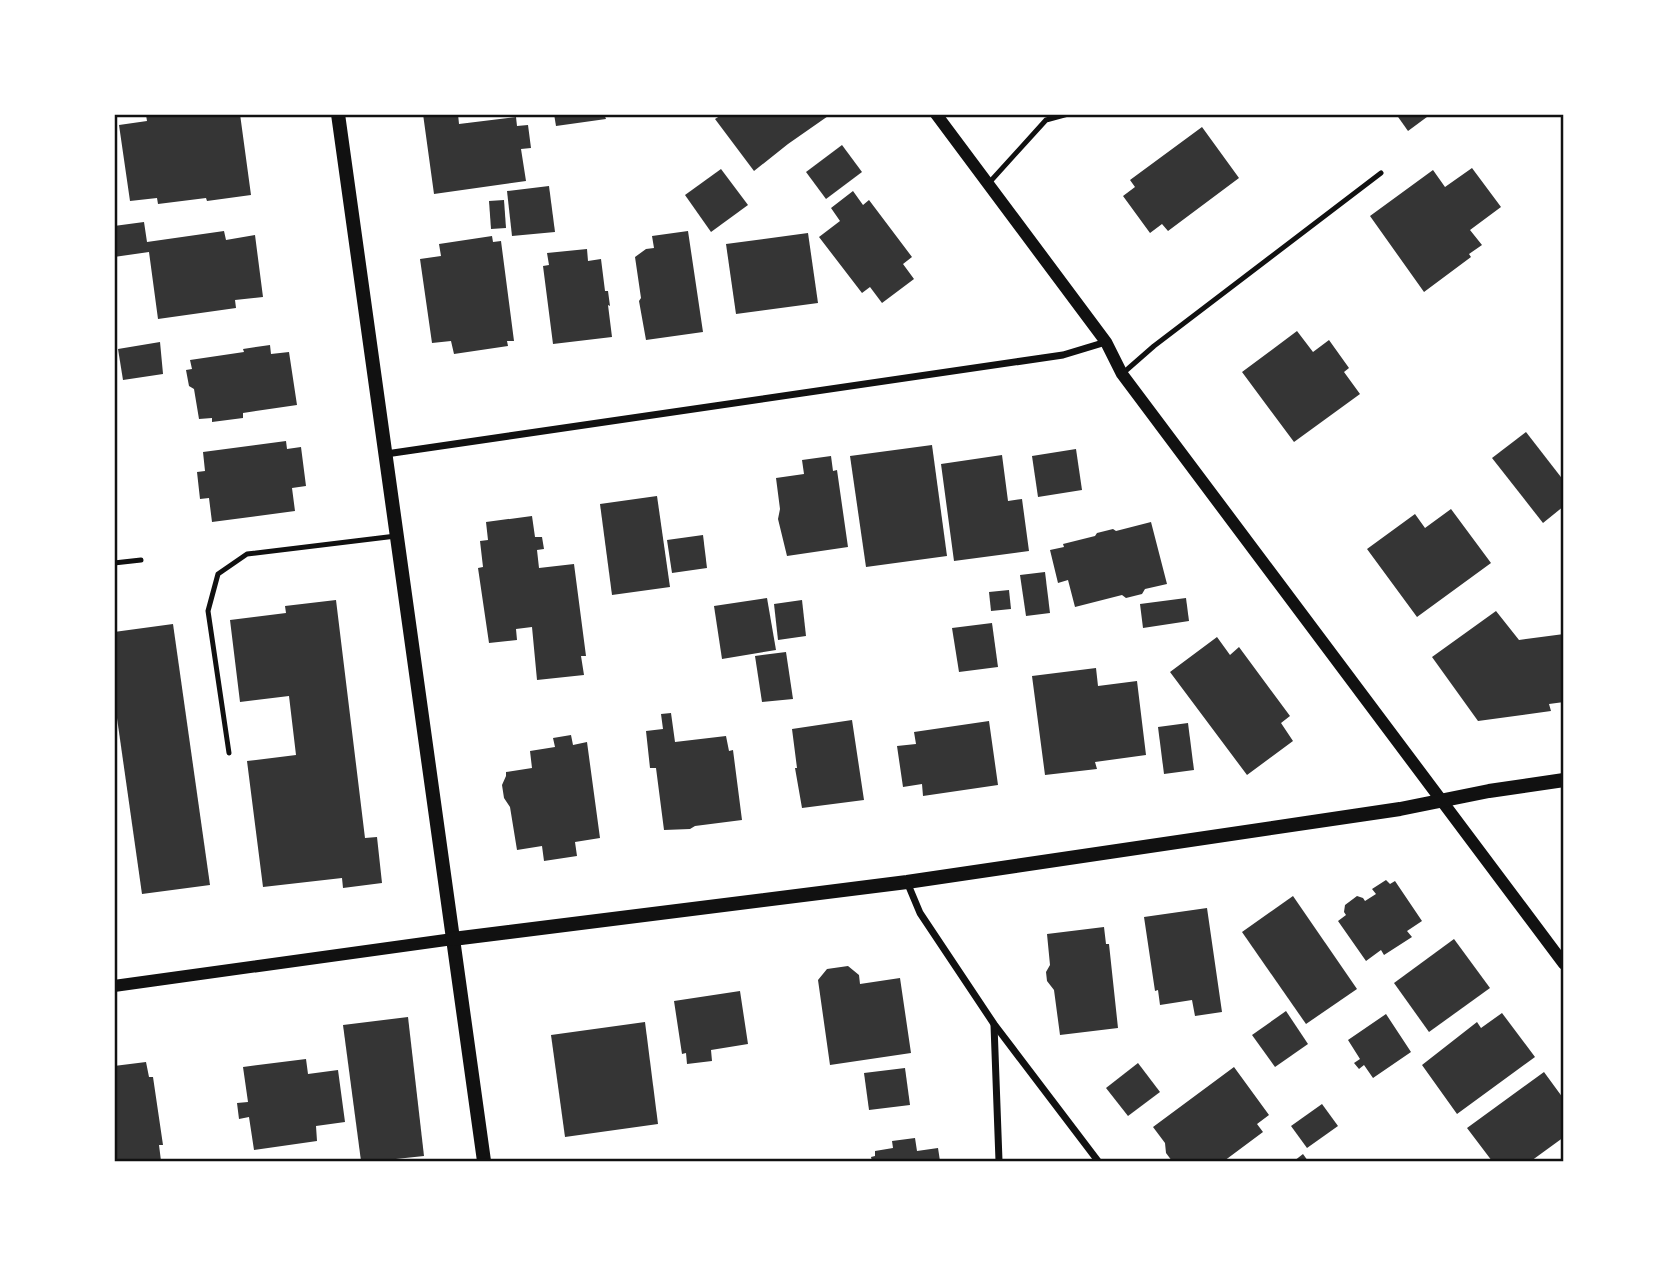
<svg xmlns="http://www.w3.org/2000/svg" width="1678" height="1275" font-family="'DejaVu Sans',sans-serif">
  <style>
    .building { fill: #353535 }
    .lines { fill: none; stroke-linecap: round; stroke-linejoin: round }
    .service { stroke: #111; stroke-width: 5 }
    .minor { stroke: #111; stroke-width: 7 }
    .tertiary { stroke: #111; stroke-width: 12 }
    .secondary { stroke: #111; stroke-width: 14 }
    .neatline { fill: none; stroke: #111; stroke-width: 2.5 }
  </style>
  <rect width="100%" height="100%" fill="#fff"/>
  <g class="building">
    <path d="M153,114H240L251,195L207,201L206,198L158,204L157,198L130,201L119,125L147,121L146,115Z"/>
    <path d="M423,114H458L459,124L516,117L517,126L528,125L531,148L521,149L526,181L434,194Z"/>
    <path d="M554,114H604L606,119L556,126Z"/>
    <path d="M723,114H831L788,144L754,171L715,119Z"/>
    <path d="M1396,114H1431L1408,131Z"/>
    <path d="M1202,127L1239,178L1168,231L1162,224L1150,233L1123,196L1135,187L1130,180Z"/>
    <path d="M842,145L862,172L826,199L806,172Z"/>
    <path d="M1472,168L1501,207L1470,230L1482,245L1469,254L1471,257L1424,292L1370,216L1433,170L1445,187Z"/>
    <path d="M721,169L748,205L711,232L685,195Z"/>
    <path d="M549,186L555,232L512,236L507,191Z"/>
    <path d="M853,191L863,205L869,200L912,257L903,264L914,279L882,303L870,287L862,293L819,237L840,221L831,208Z"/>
    <path d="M504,200L506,228L491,229L489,201Z"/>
    <path d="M144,222L147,242L224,231L226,240L255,235L263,297L235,300L236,308L158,319L149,252L114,257V226Z"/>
    <path d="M688,231L703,332L646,340L639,301L641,298L635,257L646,249L654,248L652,236Z"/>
    <path d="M808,233L818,303L736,314L726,244Z"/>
    <path d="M492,236L493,242L501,241L514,341H507L508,346L454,354L451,341L432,343L420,259L441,256L439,244Z"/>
    <path d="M587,249L588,261L601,259L605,291H608L610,306L608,305L612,337L553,344L543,266L549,265L547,253Z"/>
    <path d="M1297,331L1313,352L1329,340L1349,368L1344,372L1360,394L1294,442L1242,372Z"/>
    <path d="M160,342L163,374L123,380L118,349Z"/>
    <path d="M270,345L271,354L289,352L297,405L243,413V418L212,422V418L199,419L194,389L189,386L186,370L192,369L190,360L244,352L243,349Z"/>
    <path d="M1526,432L1564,481V506L1543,523L1492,458Z"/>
    <path d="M286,441L287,449L301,447L306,486L292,488L295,511L212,522L209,498L200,499L197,472L205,471L203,452Z"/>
    <path d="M932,445L947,556L866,567L850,456Z"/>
    <path d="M1076,449L1082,490L1038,497L1032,456Z"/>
    <path d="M1002,455L1008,501L1022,499L1029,551L954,561L941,464Z"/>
    <path d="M831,456L833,471L837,470L848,547L787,556L778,519L780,509L776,478L804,474L802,460Z"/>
    <path d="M657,496L670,587L612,595L600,504Z"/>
    <path d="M1451,509L1491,563L1417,617L1367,549L1415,514L1425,528Z"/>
    <path d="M532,516L535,537H542L544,549L537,550L539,568L574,564L586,656H581L584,675L537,680L532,627L516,629L517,640L489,643L478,568L483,567L480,541L488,540L486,522Z"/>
    <path d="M1151,522L1167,584L1145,589L1142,594L1126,598L1122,595L1075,607L1068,580L1058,583L1050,550L1064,547L1063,544L1095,536L1097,533L1113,529L1116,531Z"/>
    <path d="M703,535L707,568L672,573L667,540Z"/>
    <path d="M1045,572L1050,613L1026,616L1020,575Z"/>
    <path d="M1009,590L1011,609L991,611L989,592Z"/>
    <path d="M767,598L776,650L722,659L714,606Z"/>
    <path d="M1186,598L1189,621L1143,628L1140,604Z"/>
    <path d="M336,600L365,838L377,837L382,883L343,888L342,878L263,887L247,761L296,755L289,696L240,702L230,620L286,613L285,606Z"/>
    <path d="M802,600L806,636L778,640L774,604Z"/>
    <path d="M1496,611L1519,640L1564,634V702L1549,704L1551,711L1478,721L1432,657Z"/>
    <path d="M992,623L998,667L959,672L952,628Z"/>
    <path d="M173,624L210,885L142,894L114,697V632Z"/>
    <path d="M1217,637L1230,655L1239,647L1290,716L1281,723L1293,741L1247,775L1170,672Z"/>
    <path d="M786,652L793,699L762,702L755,656Z"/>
    <path d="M1096,668L1098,686L1137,681L1146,755L1095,762L1097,769L1045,775L1032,676Z"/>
    <path d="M671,713L675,742L726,736L729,751L733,750L742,820L695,826L690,829L664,830L656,768H650L646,731L663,729L661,714Z"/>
    <path d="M852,720L864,800L802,808L795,768H797L792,729Z"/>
    <path d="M989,721L998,785L923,796L922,784L903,787L897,746L916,744L914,732Z"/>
    <path d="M1188,723L1194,770L1164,774L1158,727Z"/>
    <path d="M571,735L573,745L587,742L600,838L575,842L577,856L544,861L542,846L517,850L510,807L504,798L502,785L506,776V772L532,768L530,751L555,747L553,738Z"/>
    <path d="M1386,880L1390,884L1395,881L1422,921L1407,931L1412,937L1384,955L1381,950L1366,961L1338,921L1346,915L1344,912L1345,905L1357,896L1363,898L1365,901L1376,894L1372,889Z"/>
    <path d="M1293,896L1357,989L1306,1024L1242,932Z"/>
    <path d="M1207,908L1222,1012L1195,1016L1192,1000L1160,1005L1158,990L1155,991L1144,917Z"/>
    <path d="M1104,927L1106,944H1109L1118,1028L1060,1035L1054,990L1047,981L1046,972L1050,965L1047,934Z"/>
    <path d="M1454,939L1490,988L1429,1032L1394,983Z"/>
    <path d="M848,966L859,975L860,984L900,978L911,1053L830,1065L818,980L827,969Z"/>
    <path d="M740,991L748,1044L711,1050L712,1061L687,1064L686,1053L682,1054L674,1001Z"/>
    <path d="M1286,1011L1308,1044L1275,1067L1252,1035Z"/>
    <path d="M1502,1013L1535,1057L1457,1114L1422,1065L1477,1022L1481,1028Z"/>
    <path d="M1386,1014L1411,1052L1373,1078L1364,1065L1359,1069L1354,1063L1360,1059L1348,1040Z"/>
    <path d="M408,1017L424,1156L377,1161H361L343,1025Z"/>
    <path d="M645,1022L658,1124L565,1137L551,1035Z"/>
    <path d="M306,1059L308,1074L338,1070L345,1122L316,1126L317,1141L254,1150L249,1117L239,1119L237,1103L248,1102L243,1067Z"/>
    <path d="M146,1062L149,1077H153L163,1145H159L161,1161H114V1066Z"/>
    <path d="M1138,1063L1160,1092L1128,1116L1106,1088Z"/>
    <path d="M1234,1067L1269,1115L1257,1124L1263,1132L1224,1161H1172L1166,1153L1165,1143L1153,1127Z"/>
    <path d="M905,1068L910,1105L869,1110L864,1073Z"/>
    <path d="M1544,1072L1563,1098L1564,1096V1137L1531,1161H1492L1467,1128Z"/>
    <path d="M1322,1104L1338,1126L1307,1148L1291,1126Z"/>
    <path d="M915,1138L917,1151L938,1148L940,1161H872L871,1157L875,1156V1151L893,1148L892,1141Z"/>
    <path d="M1303,1154L1308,1161H1294Z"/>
  </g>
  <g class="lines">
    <g class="service">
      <path d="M988,184L1046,120L1068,114"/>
      <path d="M1122,374L1154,346L1381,173"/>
      <path d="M114,563L141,560"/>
      <path d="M229,753L208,611L218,574L247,554L396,536"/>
    </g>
    <g class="minor">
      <path d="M386,454L1063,355L1106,342"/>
      <path d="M907,882L920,913L994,1024L1098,1161"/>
      <path d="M994,1025L999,1161"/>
    </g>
    <g class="tertiary">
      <path d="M936,114L1106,342L1122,374L1564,964"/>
      <path d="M114,986L453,939"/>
    </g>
    <g class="secondary">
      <path d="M338,114L484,1161"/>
      <path d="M453,939L907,882L1400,809L1489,791L1564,780"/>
    </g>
  </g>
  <rect width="1678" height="1275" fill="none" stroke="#ffffff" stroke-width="231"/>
  <rect x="116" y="116" width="1446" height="1044" class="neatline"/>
</svg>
